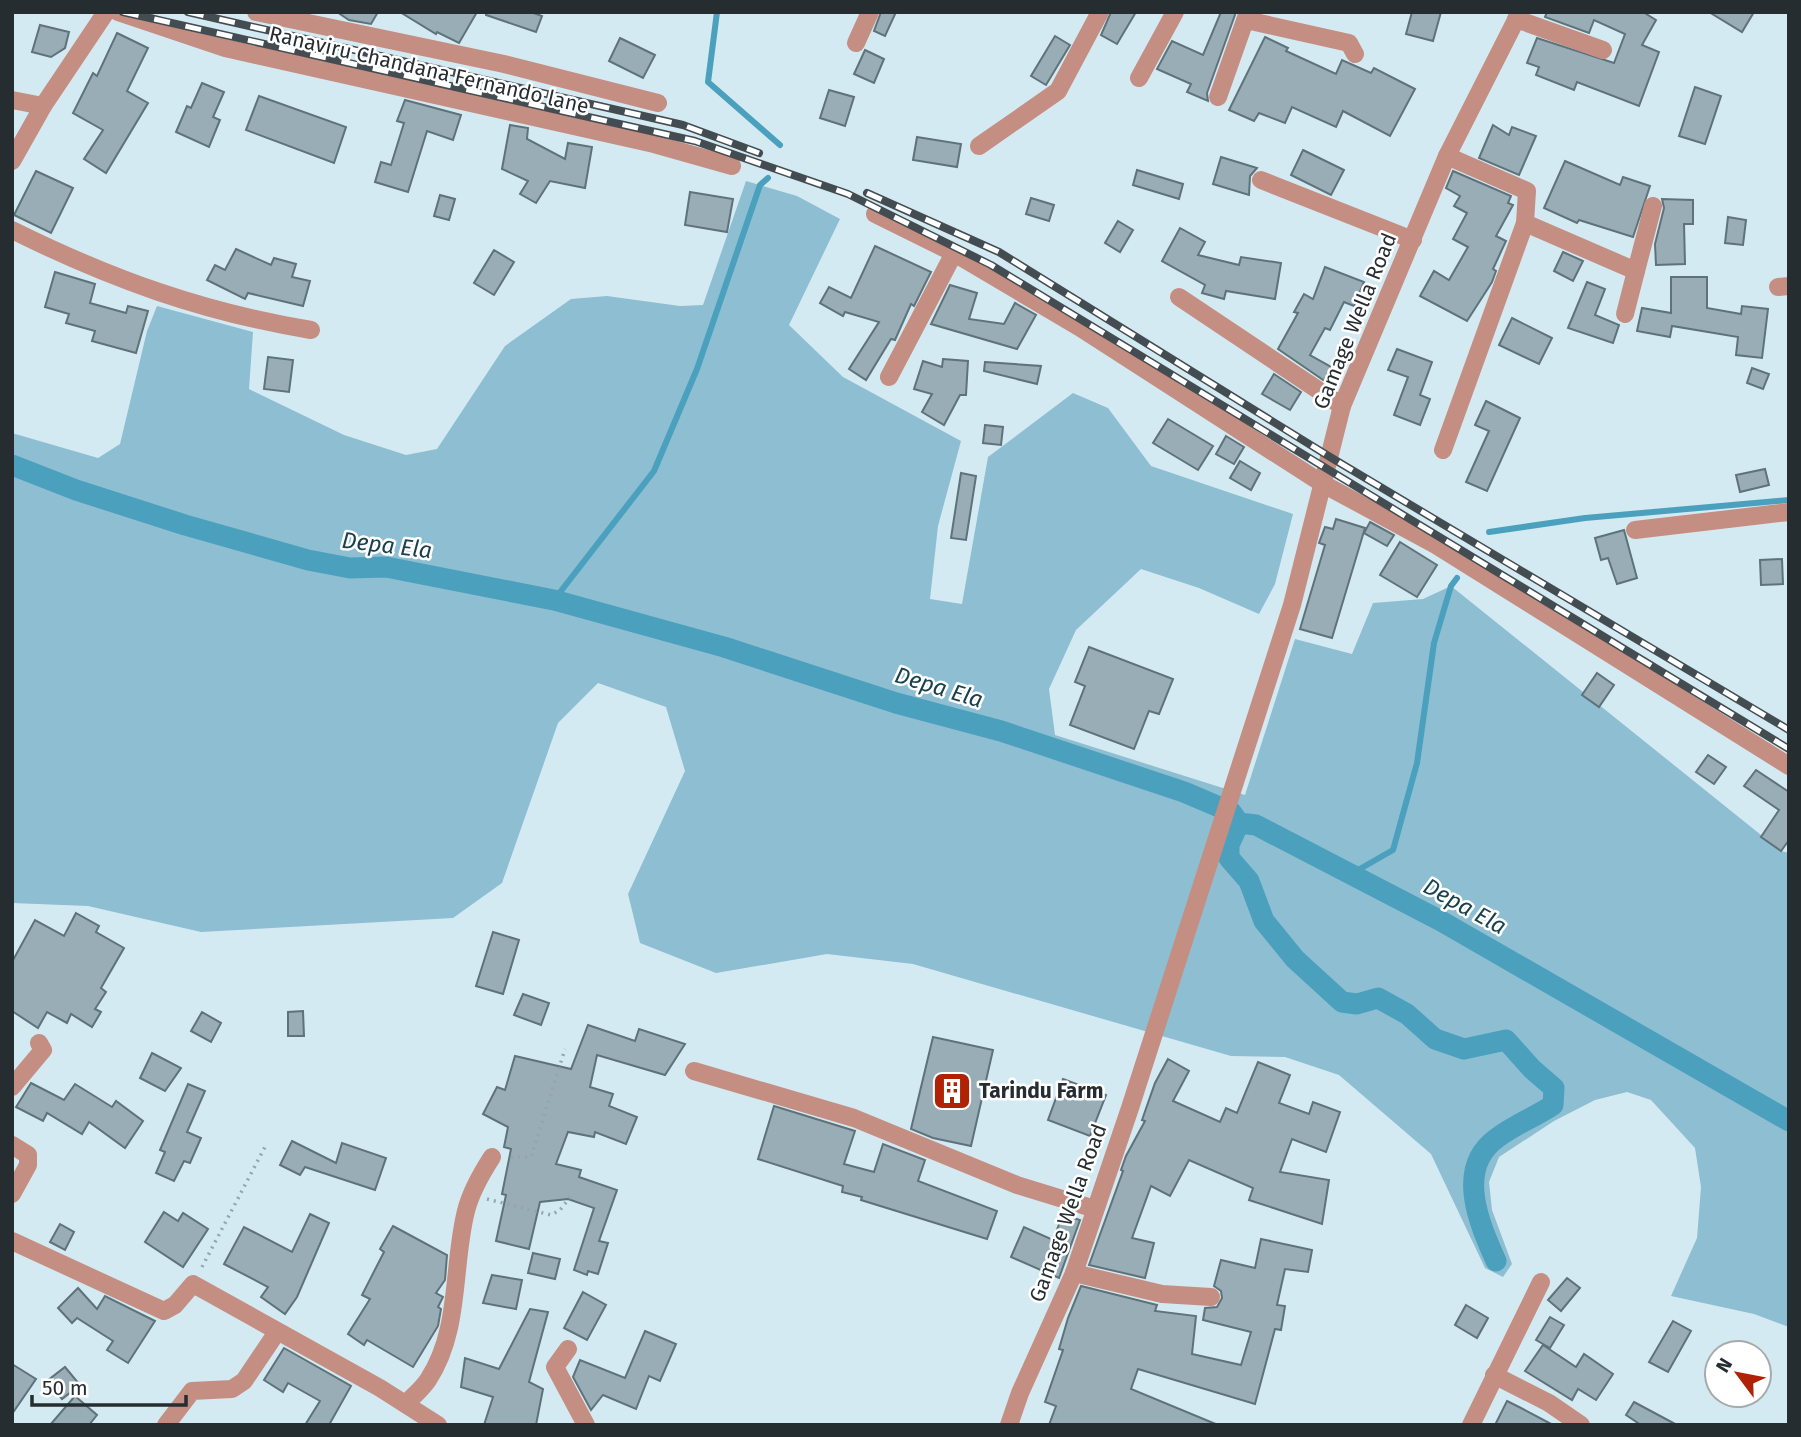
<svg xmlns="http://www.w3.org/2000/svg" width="1801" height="1437" font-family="'Fira Sans',sans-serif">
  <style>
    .green { fill: #8ebed1 }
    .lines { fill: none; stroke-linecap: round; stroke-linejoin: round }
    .stream { stroke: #4ba0be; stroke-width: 6 }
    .canal { stroke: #4ba0be; stroke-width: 21 }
    .building { fill: #98adb6; stroke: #5e727a; stroke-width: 2 }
    .path { stroke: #94a5ac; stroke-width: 3.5; stroke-dasharray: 2 5; stroke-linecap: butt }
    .street { stroke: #c58e83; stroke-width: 18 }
    .rail-casing { stroke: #434d51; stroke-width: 8 }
    .rail { stroke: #fff; stroke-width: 5; stroke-dasharray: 16; stroke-linecap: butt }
    .labels { text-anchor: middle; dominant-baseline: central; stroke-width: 5; stroke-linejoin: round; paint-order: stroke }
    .street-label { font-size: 21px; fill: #252d30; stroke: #fff }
    .poi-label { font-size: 21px; font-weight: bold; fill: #252d30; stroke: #fff; text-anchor: start }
    .water-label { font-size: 23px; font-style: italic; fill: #19404d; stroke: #fff }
  </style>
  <rect width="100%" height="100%" fill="#d4eaf3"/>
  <path class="green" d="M746,181L797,196L840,219L789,325L843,377L961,441L938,526L930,599L962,604L988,457L1073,393L1108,408L1151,466L1293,514L1275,584L1259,614L1199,588L1141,569L1076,630L1049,689L1055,735L1245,795L1295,639L1352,654L1373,603L1423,599L1451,586L1781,851L1789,853V1327L1754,1314L1671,1296L1697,1238L1701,1187L1695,1148L1651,1100L1627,1092L1595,1100L1554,1121L1499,1157L1489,1182L1492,1210L1512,1264L1503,1277L1485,1268L1431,1154L1339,1075L1285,1057L1231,1056L913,964L827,954L716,973L640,943L628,894L685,771L666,707L598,683L558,723L502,883L453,918L201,932L88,906L12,903V433L98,458L120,444L147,331L157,306L253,332L249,389L344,435L406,455L437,449L505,346L571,299L607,296L680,306L703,305Z"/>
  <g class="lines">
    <g class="stream">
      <path d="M717,12L708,82L780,145"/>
      <path d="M1489,532L1585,518L1789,500"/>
      <path d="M554,600L654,471L697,369L760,185L768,178"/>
      <path d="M1351,874L1393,850L1417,763L1434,643L1451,586L1457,578"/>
    </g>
    <g class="canal">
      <path d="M12,465L76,490L185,525L308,560L350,568L386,567L554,600L724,647L896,703L1001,731L1184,792L1231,812L1239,823L1256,825L1441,921L1789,1121"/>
      <path d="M1239,823L1229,845V858L1249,881L1264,921L1295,959L1342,1002L1357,1004L1378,998L1407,1014L1435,1039L1464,1049L1506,1040L1532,1069L1554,1088L1553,1105C1535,1117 1514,1125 1497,1138C1455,1168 1479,1223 1496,1261"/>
    </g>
  </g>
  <g class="building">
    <path d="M337,12H378L371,24L349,20Z"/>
    <path d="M400,12H477L459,43L437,32L436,34Z"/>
    <path d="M486,12H531L542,16L536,32L486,15Z"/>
    <path d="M881,12H896L885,36L874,31Z"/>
    <path d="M1111,12H1136L1117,44L1101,35Z"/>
    <path d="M1221,12H1236L1207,93L1208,101L1187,92L1191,84L1157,69L1172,41L1203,55Z"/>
    <path d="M1412,12H1441L1433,41L1406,34Z"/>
    <path d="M1547,12H1643L1656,20L1642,45L1659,52L1639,106L1577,82L1574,90L1536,75L1539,67L1527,63L1537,38L1614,63L1625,34L1594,20L1589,33L1545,17Z"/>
    <path d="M1709,12H1754L1742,32Z"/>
    <path d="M40,25L69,32L65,48L51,57L32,52Z"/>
    <path d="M117,33L148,48L127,91L148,103L106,173L84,159L103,130L73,113L93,73L97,76Z"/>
    <path d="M1055,36L1070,45L1046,85L1031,76Z"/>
    <path d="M1265,37L1288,48L1286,51L1336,74L1342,60L1371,73L1374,68L1415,89L1390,136L1343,111L1336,127L1292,107L1285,123L1259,113L1254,121L1229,110Z"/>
    <path d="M620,38L655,55L643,78L609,61Z"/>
    <path d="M865,50L884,59L874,83L854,74Z"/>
    <path d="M202,83L224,92L213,117L220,120L209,147L176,132L187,106L191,108Z"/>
    <path d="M1695,87L1721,96L1705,144L1679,136Z"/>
    <path d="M829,90L854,97L845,126L820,118Z"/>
    <path d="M259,96L346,127L334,163L246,130Z"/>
    <path d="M405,100L461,115L453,140L427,131L408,192L375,182L381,162L391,165L404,123L397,121Z"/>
    <path d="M510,125L528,128L527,139L565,159L568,143L592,147L585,188L550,181L536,203L520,194L528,181L502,169Z"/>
    <path d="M1493,125L1509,135L1512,127L1536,136L1519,175L1479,158Z"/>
    <path d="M917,137L961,144L957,167L913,160Z"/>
    <path d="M1303,150L1344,170L1331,195L1291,175Z"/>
    <path d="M1221,157L1257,168L1250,176L1249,195L1213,184Z"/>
    <path d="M1565,161L1620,185L1623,177L1650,186L1633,237L1579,220L1577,223L1544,208Z"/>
    <path d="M1137,170L1183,184L1179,199L1133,185Z"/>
    <path d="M36,171L73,188L51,233L14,215Z"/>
    <path d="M1453,171L1511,196L1508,203L1513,205L1496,236L1506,241L1493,269L1496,271L1492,282L1467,321L1420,296L1434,271L1449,280L1468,247L1453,239L1467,213L1454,206L1460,196L1446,188Z"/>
    <path d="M690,192L733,199L727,232L685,225Z"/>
    <path d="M440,195L455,199L449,220L434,216Z"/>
    <path d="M1031,198L1054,205L1049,221L1026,214Z"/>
    <path d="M1662,199L1693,200V224H1684L1685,264L1656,265L1655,244L1664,208Z"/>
    <path d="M1728,217L1746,220L1743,245L1725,243Z"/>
    <path d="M1118,221L1133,230L1120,252L1105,243Z"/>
    <path d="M1180,228L1205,242L1198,255L1239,265L1241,257L1281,263L1275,299L1226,291L1224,299L1202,293L1205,285L1162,261Z"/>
    <path d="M875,246L931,272L914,306L911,304L895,340L891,339L866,380L849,369L879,322L845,312L843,316L820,303L829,287L851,298Z"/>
    <path d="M236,249L271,265L274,258L296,264L292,277L310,281L303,306L248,293L245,299L207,280L215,265L225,270Z"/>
    <path d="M494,250L514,262L494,295L474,283Z"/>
    <path d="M1563,252L1583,261L1573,281L1554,271Z"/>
    <path d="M1325,267L1364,282L1354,306L1344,302L1330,330L1325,328L1310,355L1340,372L1332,386L1278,349L1298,313L1294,312L1304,294L1313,299Z"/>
    <path d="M55,272L95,284L90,303L126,313L128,306L148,311L136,353L92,341L95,331L66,323L69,314L45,307Z"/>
    <path d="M1671,277H1707V308L1741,314L1742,306L1768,309L1762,358L1736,355L1738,337L1672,326L1670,337L1637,331L1642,308L1671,313Z"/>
    <path d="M1587,282L1605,289L1595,315L1619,325L1613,343L1568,328Z"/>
    <path d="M950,285L977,293L969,319L1004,324L1015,303L1036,315L1017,349L931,324Z"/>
    <path d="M1512,318L1552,338L1539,364L1499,345Z"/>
    <path d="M1397,349L1432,362L1420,395L1430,399L1420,425L1394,415L1408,377L1388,370Z"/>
    <path d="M268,357L293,360L289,392L264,389Z"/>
    <path d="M943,359L968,361L966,395H960L944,425L922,412L932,394L914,389L923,361L942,367Z"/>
    <path d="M985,362L1041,366L1037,384L984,371Z"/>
    <path d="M1752,368L1769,374L1763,389L1747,383Z"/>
    <path d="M1274,374L1301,392L1290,410L1262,394Z"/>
    <path d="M1486,401L1520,418L1487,491L1466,482L1489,431L1475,425Z"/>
    <path d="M1168,419L1213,446L1198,470L1153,443Z"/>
    <path d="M985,425L1003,427L1001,445L983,443Z"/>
    <path d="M1226,436L1244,447L1234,464L1216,454Z"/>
    <path d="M1240,461L1260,473L1251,490L1230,478Z"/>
    <path d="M1765,469L1769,485L1740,492L1736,475Z"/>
    <path d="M961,473L976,476L966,540L951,538Z"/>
    <path d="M1336,519L1365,528L1332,638L1300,629L1325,545L1319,543L1325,527L1333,529Z"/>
    <path d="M1370,522L1394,535L1387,546L1364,533Z"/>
    <path d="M1624,530L1637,578L1617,584L1608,558L1601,560L1595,538Z"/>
    <path d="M1400,542L1437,565L1417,597L1380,575Z"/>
    <path d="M1782,559L1783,584L1761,585L1760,560Z"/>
    <path d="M1089,647L1173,679L1159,714L1149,711L1134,749L1070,725L1085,686L1075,682Z"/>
    <path d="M1597,673L1614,685L1599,707L1582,695Z"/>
    <path d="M1708,755L1726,767L1714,784L1696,772Z"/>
    <path d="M1756,770L1789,792V840L1781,851L1761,837L1779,810L1744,786Z"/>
    <path d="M76,913L99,926L96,932L124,948L101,988L106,992L95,1009L101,1012L92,1027L71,1014L67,1023L47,1012L38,1028L12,1011V962L35,920L64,936Z"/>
    <path d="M493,932L519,940L503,994L476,986Z"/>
    <path d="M523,994L549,1003L541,1025L514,1015Z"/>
    <path d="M303,1011L304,1036H288V1012Z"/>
    <path d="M202,1012L221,1023L211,1042L191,1031Z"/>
    <path d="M588,1025L635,1041L639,1029L685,1044L665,1075L597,1055L590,1087L613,1094L609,1106L637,1117L626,1144L595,1132L594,1137L568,1132L556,1164L581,1170L579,1177L617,1190L599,1241L608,1243L598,1274L588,1271L587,1275L574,1270L594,1208L568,1199L540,1202L529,1249L496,1241L506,1195L502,1194L511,1149L504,1147L508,1127L483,1114L497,1087L505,1090L515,1056L571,1069Z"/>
    <path d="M933,1037L993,1050L971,1146L933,1138L911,1129Z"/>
    <path d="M152,1053L181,1068L165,1091L140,1078Z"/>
    <path d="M1168,1059L1189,1071L1173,1101L1220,1122L1226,1108L1237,1113L1258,1062L1290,1075L1279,1103L1309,1114L1313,1102L1340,1112L1326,1152L1292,1139L1280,1172L1329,1180L1322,1224L1249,1200L1253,1188L1189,1160L1170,1196L1151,1186L1132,1238L1154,1243L1145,1278L1089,1265L1123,1171L1121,1170L1126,1156L1145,1121L1142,1120L1155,1083Z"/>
    <path d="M1063,1079L1106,1095L1090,1136L1048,1120Z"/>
    <path d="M31,1083L64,1100L75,1084L112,1107L116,1101L143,1121L125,1148L89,1122L82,1134L47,1113L43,1121L16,1107Z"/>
    <path d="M188,1084L205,1091L187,1132L201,1138L190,1163L184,1161L174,1181L156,1173L165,1152L160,1150Z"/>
    <path d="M774,1106L855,1131L844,1164L874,1172L883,1144L925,1160L918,1181L997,1211L987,1239L861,1200L862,1197L842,1192L843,1186L758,1159Z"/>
    <path d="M292,1141L336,1163L342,1143L386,1158L375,1190L305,1167L300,1175L280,1165Z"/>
    <path d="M164,1212L178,1221L183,1213L208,1229L183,1267L145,1242Z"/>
    <path d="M310,1214L329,1223L297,1297L285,1314L261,1297L268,1287L224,1264L244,1227L292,1252Z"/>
    <path d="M1063,1214L1080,1220L1059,1278L1011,1257L1024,1227L1053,1240Z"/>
    <path d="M60,1224L74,1232L65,1250L50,1242Z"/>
    <path d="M393,1226L447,1255L445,1280L436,1293L443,1297L438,1307L441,1309L438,1326L413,1367L367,1340L364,1345L348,1334L370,1299L362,1295L384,1252L380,1249Z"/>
    <path d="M1261,1239L1312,1250L1308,1272L1285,1269L1277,1305L1285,1306L1281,1330L1275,1329L1255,1404L1138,1369L1131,1389L1218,1425H1049L1056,1406L1045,1402L1063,1350L1059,1349L1068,1318L1081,1286L1157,1305L1155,1311L1196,1316L1192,1354L1241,1365L1251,1332L1203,1320L1205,1308L1217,1307L1222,1298L1221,1291L1214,1286L1221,1260L1255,1268Z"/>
    <path d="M533,1253L560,1259L555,1279L528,1273Z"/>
    <path d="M492,1275L522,1280L516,1309L483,1303Z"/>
    <path d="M1567,1278L1580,1288L1561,1311L1548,1300Z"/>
    <path d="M78,1288L97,1309L105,1296L155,1321L128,1363L107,1350L113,1341L77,1318L72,1323L58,1308Z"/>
    <path d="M583,1292L606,1305L587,1340L564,1328Z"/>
    <path d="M1466,1305L1488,1318L1477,1338L1455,1325Z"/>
    <path d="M530,1309L548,1312L529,1382L543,1389L536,1425H484L493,1397L461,1387L465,1358L499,1369Z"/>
    <path d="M1550,1317L1564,1325L1550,1348L1536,1340Z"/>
    <path d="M1673,1321L1691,1331L1668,1372L1649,1362Z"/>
    <path d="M645,1331L676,1344L660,1381L649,1376L636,1409L603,1395L591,1410L573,1377L580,1360L625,1378Z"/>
    <path d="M1543,1345L1576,1367L1584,1354L1613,1374L1596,1400L1578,1389L1572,1400L1525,1371Z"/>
    <path d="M284,1348L351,1386L329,1425H305L320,1401L288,1383L283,1392L264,1380Z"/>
    <path d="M12,1364L36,1379L12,1414Z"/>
    <path d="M65,1367L80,1385L62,1399L47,1381Z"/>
    <path d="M75,1396L97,1415L89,1425H50Z"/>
    <path d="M1507,1401L1521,1408L1553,1425H1495Z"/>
    <path d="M1634,1402L1677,1425H1641L1626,1415Z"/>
  </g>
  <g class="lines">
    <g class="path">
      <path d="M511,1157H531L565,1049"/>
      <path d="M487,1199L551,1215L560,1210L571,1196"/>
      <path d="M202,1267L266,1145"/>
    </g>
    <g class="street">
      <path d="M118,12L225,48L654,144L732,166"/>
      <path d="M256,12L504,64L658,103"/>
      <path d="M1516,19L1603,50"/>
      <path d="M1246,20L1349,43L1355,54"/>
      <path d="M856,43L870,12"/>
      <path d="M1139,78L1175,12"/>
      <path d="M1218,97L1248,12"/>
      <path d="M12,100L43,106"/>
      <path d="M979,146L1058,91L1100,12"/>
      <path d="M1447,156L1527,191L1525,223L1636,271L1653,206"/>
      <path d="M12,161L43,106L106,12"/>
      <path d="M1261,180L1413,240"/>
      <path d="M875,214L954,253"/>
      <path d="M12,230C111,279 202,312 311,330"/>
      <path d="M1778,287L1789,286"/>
      <path d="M1179,297L1342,406"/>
      <path d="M1625,314L1636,271"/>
      <path d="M889,377L954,253L1079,327L1323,484L1436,545L1789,766"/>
      <path d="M1443,450L1525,223"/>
      <path d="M1635,530L1789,512"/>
      <path d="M694,1071L854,1118L1017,1185L1095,1209"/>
      <path d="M12,1087L43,1050L39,1043"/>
      <path d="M12,1145L28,1155V1165L12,1194"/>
      <path d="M12,1241L164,1311L175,1305L193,1284L380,1388L438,1425"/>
      <path d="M1074,1273L1162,1294L1211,1297"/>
      <path d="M568,1349L555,1367L586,1425"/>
      <path d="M1494,1375L1549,1403L1581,1425"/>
      <path d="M406,1404C413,1396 422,1389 428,1380C461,1330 452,1266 466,1211C471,1191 481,1174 492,1157"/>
      <path d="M166,1425L192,1391L232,1389L244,1381L277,1332"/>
      <path d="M1009,1425L1020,1393L1074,1273L1130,1108L1292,605L1342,406L1447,156L1520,12"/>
      <path d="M1471,1425L1541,1282"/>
    </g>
    <g class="rail-casing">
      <g id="rail">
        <path d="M123,12L695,141L848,194L991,265L1789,749"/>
        <path d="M188,12L683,125L759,153"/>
        <path d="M867,193L999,252L1330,457L1789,730"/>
      </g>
    </g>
    <use href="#rail" class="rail"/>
  </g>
  <defs>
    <g id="building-square" transform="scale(2.0125)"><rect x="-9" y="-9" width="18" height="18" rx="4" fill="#af2205" stroke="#fff"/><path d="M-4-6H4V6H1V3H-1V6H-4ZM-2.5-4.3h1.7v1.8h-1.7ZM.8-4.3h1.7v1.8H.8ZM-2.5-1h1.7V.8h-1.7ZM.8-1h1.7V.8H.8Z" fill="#fff"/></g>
  </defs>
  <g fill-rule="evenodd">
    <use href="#building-square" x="952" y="1091"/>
  </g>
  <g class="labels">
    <g class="street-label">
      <text transform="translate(429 70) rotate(13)">Ranaviru Chandana Fernando lane</text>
      <text transform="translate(1355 321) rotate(-68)">Gamage Wella Road</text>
      <text transform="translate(1068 1213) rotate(-70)">Gamage Wella Road</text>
    </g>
    <g class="poi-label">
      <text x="979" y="1091">Tarindu Farm</text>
    </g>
    <g class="water-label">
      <text transform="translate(387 545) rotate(7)">Depa Ela</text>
      <text transform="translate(939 687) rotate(17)">Depa Ela</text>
      <text transform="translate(1465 906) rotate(29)">Depa Ela</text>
    </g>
  </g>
  <rect width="1801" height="1437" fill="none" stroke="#252d30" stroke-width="28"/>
  <g transform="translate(1738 1374) rotate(302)"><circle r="33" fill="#ffffff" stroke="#a8abac" stroke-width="2"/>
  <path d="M0-5L12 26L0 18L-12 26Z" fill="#af2205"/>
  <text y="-10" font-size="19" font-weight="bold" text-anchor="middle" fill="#252d30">N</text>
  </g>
  <path d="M32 1395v10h154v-10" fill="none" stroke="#252d30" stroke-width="3.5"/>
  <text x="42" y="1395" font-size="21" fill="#252d30" stroke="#ffffff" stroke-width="5" paint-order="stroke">50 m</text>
</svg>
